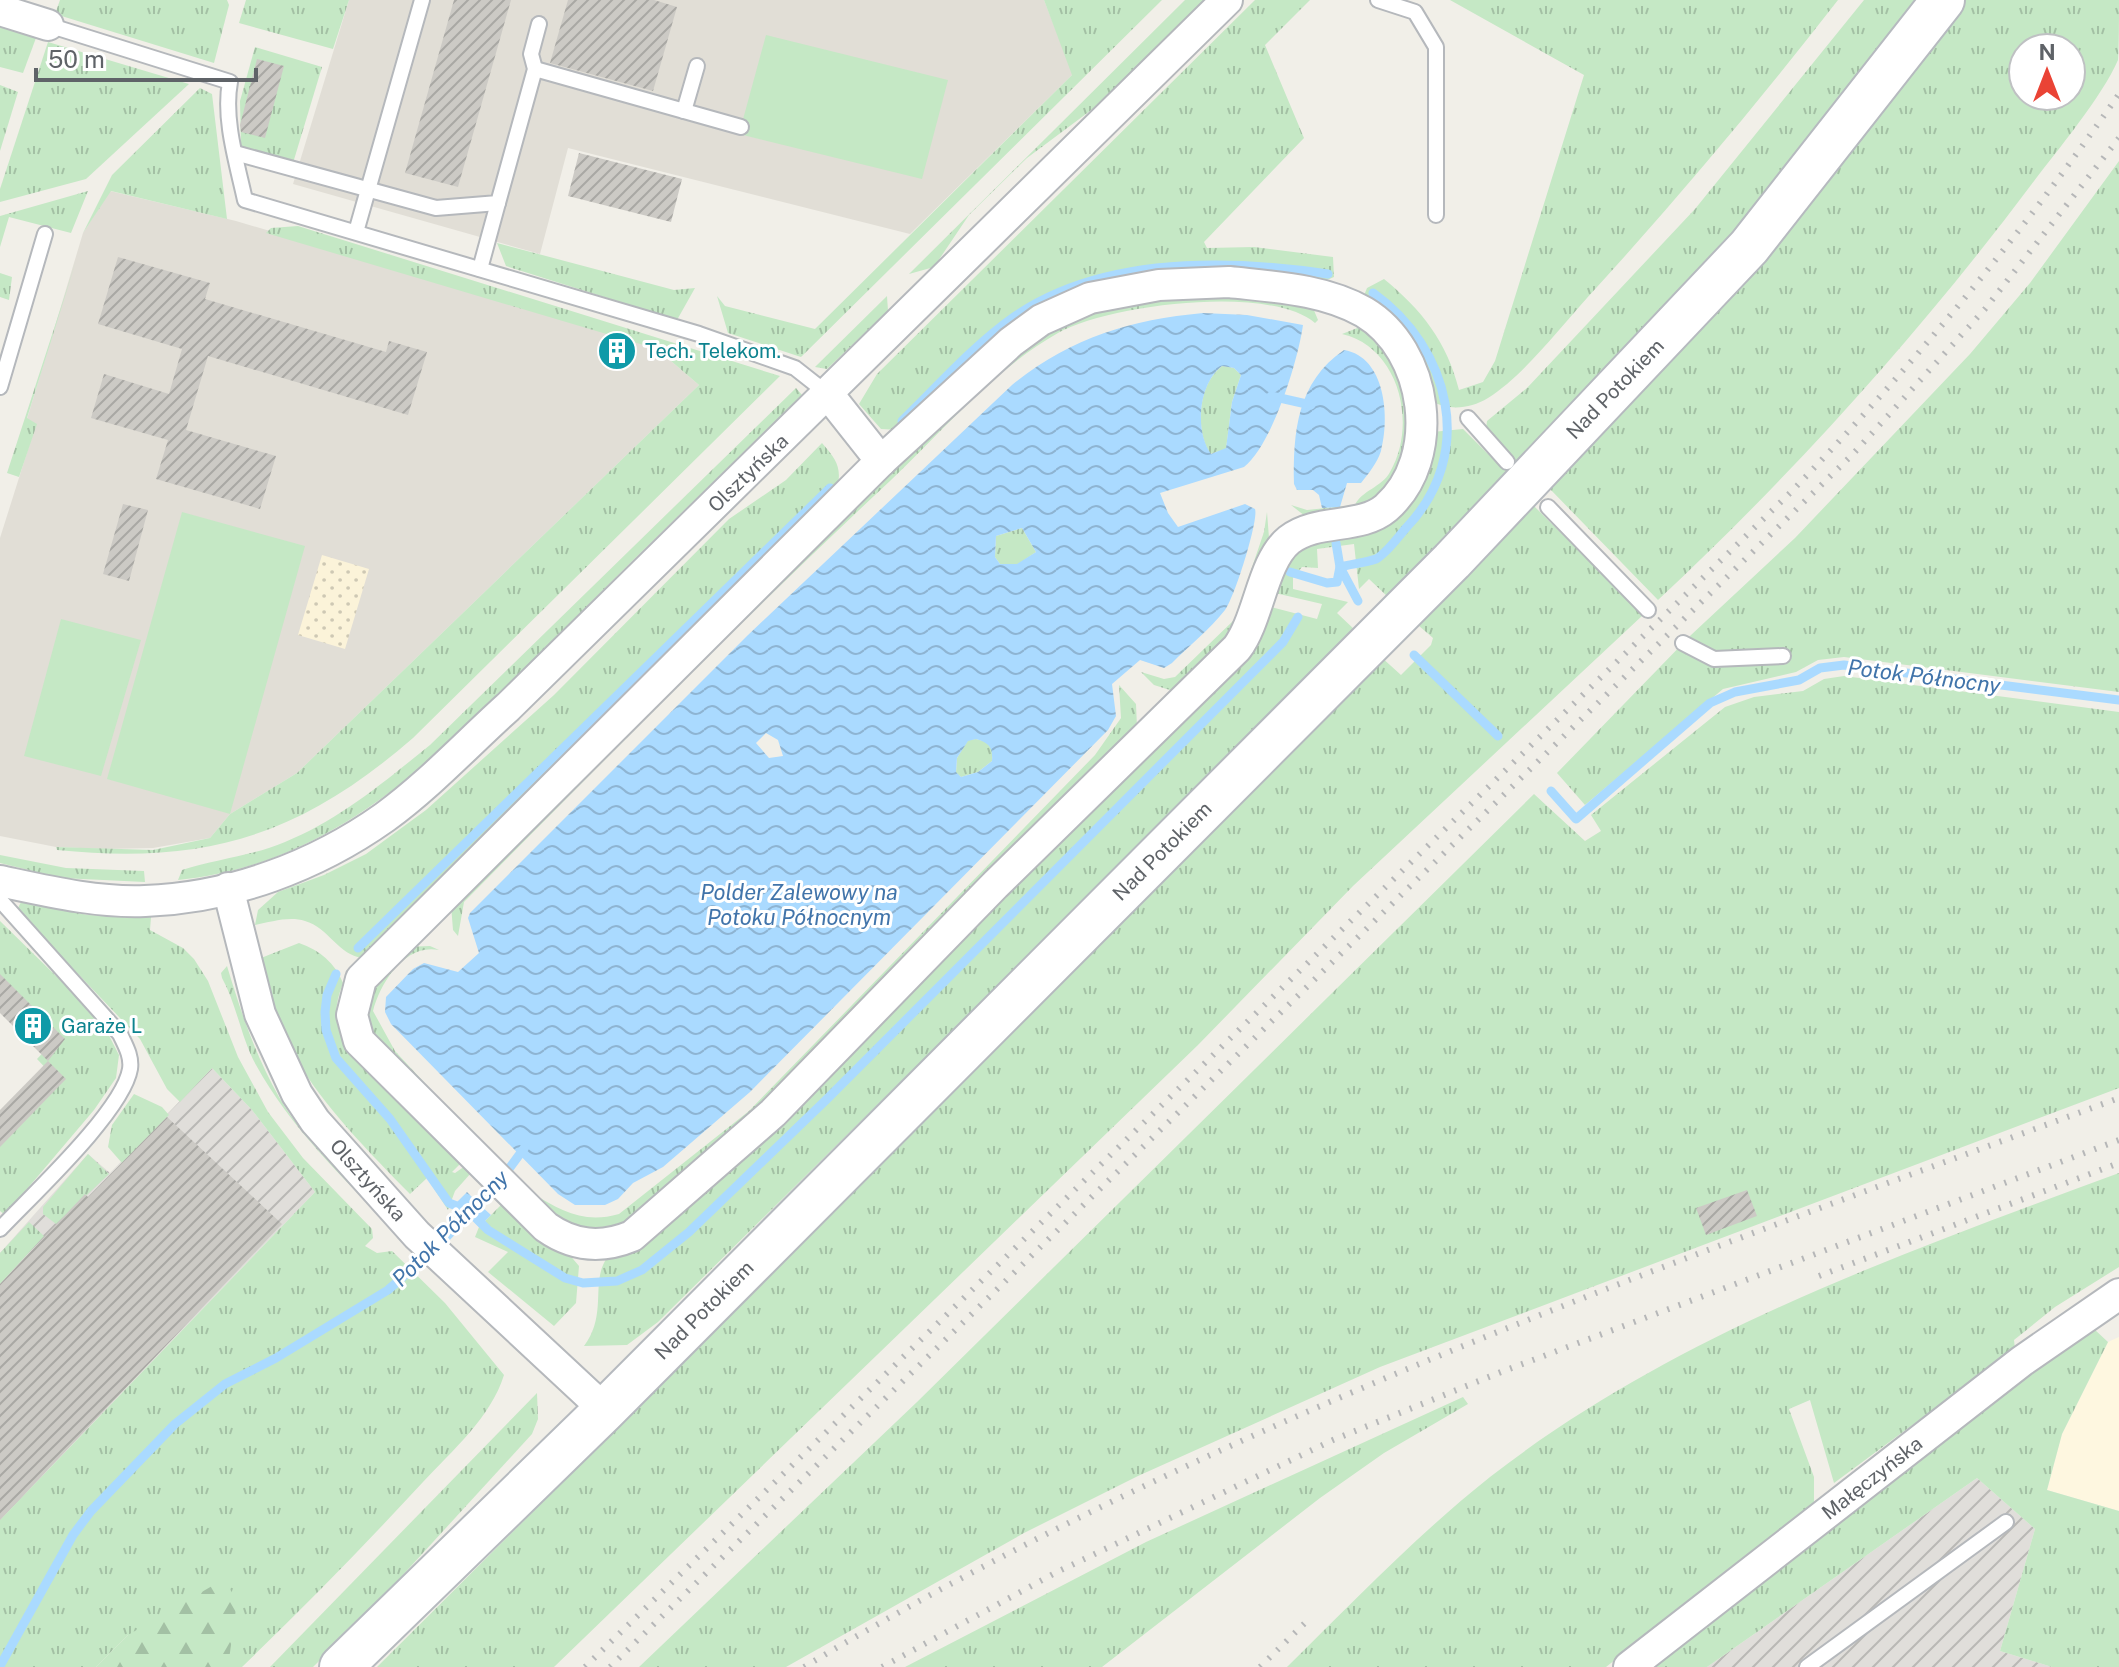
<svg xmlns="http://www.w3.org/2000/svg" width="2119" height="1667" font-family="'Public Sans',sans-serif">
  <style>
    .commercial { fill: #fef7e0 }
    .industrial { fill: url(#industrial-furrows) }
    .education { fill: #e1ded6 }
    .grass { fill: url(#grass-tufts); fill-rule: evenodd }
    .forest { fill: url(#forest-firs) }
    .sand { fill: url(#sand-dots) }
    .pitch { fill: #c5e8c5 }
    .water { fill: url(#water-waves); fill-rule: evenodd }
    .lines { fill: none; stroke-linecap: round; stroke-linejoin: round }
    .stream { stroke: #aadaff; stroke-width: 9 }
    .building { fill: url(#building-hatch) }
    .lane-casing { stroke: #b5b8bc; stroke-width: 18 }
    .street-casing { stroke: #b5b8bc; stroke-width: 34 }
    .secondary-casing { stroke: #b6babf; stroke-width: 46 }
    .lane { stroke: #fff; stroke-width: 14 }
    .street { stroke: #fff; stroke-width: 30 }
    .secondary { stroke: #fff; stroke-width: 42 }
    .rail { stroke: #b6b7b8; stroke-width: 6; stroke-dasharray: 2 10; stroke-linecap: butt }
    .labels { text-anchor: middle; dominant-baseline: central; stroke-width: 6; stroke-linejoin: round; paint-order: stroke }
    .culture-label { font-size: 20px; fill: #0d838f; stroke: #fff; text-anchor: start }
    .street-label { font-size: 20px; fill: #5f6368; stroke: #fff }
    .water-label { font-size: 22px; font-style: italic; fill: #4174aa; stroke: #fff }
  </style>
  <defs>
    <pattern id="industrial-furrows" width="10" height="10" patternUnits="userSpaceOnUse" patternTransform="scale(2)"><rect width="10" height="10" fill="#e0deda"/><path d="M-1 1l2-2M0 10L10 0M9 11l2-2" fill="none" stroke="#b9b8b5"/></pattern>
    <pattern id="grass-tufts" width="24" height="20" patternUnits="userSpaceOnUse" patternTransform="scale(2)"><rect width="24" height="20" fill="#c5e8c5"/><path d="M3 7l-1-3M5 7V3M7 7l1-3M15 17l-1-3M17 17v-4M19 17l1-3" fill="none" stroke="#a3c0a4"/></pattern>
    <pattern id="forest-firs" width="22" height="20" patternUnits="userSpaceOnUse" patternTransform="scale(2)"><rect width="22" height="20" fill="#c5e8c5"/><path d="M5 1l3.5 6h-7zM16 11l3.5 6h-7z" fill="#a3c0a4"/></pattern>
    <pattern id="sand-dots" width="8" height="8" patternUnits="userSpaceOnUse" patternTransform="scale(2)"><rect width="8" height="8" fill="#fbf3d9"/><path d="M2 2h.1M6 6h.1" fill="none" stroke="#cec8b4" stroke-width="1.8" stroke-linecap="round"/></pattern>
    <pattern id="water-waves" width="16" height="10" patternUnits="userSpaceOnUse" patternTransform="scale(2)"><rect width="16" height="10" fill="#aadaff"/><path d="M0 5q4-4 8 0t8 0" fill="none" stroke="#8eb4d2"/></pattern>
    <pattern id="building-hatch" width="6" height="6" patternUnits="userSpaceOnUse" patternTransform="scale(2)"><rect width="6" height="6" fill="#cccac5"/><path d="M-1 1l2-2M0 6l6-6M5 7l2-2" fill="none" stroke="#a9a8a4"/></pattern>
  </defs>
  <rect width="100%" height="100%" fill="#f1efe8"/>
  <path class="commercial" d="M2119,1337V1511L2047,1490L2062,1434L2108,1342Z"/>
  <g class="industrial">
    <path d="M212,1068L252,1110L315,1192L0,1520V1253L88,1154L110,1173Z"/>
    <path d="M1977,1478L2035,1529L2000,1651L2052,1667H1707Z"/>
  </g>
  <g class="education">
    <path d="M349,0H1044L1073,74L910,234L568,148L540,254L293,184Z"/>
    <path d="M110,191L236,221L591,326L657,349L699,385L297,773L230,814L210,838L153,848L105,849L56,847L0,836V538L36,424L27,419L83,233Z"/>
  </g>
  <g class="grass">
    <path d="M60,0H227L229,5L214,63L55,14Z"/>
    <path d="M246,0H349L333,49L239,23Z"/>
    <path d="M1044,0H1162L801,357L728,333L717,296L725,306L815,329L1072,75Z"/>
    <path d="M1185,0H1205L1098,105L1027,158L969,215L934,267L909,274Z"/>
    <path d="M1255,0H1310L1265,45L1304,138L1204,242L1207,248L1254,247L1333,257L1334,277L1320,283H1114L899,430L881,429L859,404L877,374Z"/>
    <path d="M1450,0H1838C1758,103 1675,202 1587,298C1559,329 1523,376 1488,398C1470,409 1449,411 1431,401L1363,298L1367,288L1384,279C1422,310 1447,342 1459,390L1483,382L1495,361L1584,75Z"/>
    <path d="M1864,0H1921L1746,229L1389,598L1369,579L1359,589L1354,544L1317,549L1318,568L1302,567L1293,578V589L1348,602L1337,613L1356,631L658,1322L627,1345L584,1346C608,1314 590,1282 607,1258L1271,607L1317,619L1322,604L1275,593C1297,534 1321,541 1376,525L1432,432L1463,429L1501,467L1513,456L1486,429L1487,421L1527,388L1695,209Z"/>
    <path d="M1960,0H2119C2119,17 2119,45 2118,60C2102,97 2056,152 2031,185C1920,333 1793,474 1658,600L1550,489L1682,350L1840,165ZM2023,48H2071V96H2023Z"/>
    <path d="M0,26L36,38L23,73L0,67Z"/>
    <path d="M48,42L189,84L86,179L0,202V189Z"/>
    <path d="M255,47L322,67L293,163L241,147L240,101Z"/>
    <path d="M0,85L18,92L0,151Z"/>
    <path d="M200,88L212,94L227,219L111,191L83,233L112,175Z"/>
    <path d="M2119,161V692L1844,657L1818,660L1796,672L1723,689L1585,805L1557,773L1691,635L1795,538L1970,354L2030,283Z"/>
    <path d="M88,191L71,233L9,217L0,247V216Z"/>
    <path d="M298,226L780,376L413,738C300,836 206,865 57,850L56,847L153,850L210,838L230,814L297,773L699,385L657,349L266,233L271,228Z"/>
    <path d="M497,243L674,290L695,288L677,320L506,266Z"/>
    <path d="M76,261L27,418L37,424L19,477L7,473Z"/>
    <path d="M0,273L12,277L9,300L0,297Z"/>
    <path d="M1226,292L1313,308L1318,320L1315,323C1270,284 1108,305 1058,333C994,369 943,431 890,481C744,617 605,760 464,902L458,936L453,930L451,905L906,451L1052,324L1098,307Z"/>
    <path d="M887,296L888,311L827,369L815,367Z"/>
    <path d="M1365,325C1397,351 1415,400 1411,442C1409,461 1389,486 1380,503L1310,520L1291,505L1307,510L1355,505C1361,491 1382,487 1390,472C1418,424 1399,347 1342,334Z"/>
    <path d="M1222,366L1234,368L1241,375L1232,402L1226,449L1210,454C1195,429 1198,384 1222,366Z"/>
    <path d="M796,388L802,395C731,465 660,533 590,603C471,722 356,863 178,880L182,870C216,859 252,856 285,842C339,820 384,782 430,745Z"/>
    <path d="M822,443C837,460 843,469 836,492L619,699L363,958C339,956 328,927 305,921C289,916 271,922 255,925L258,910L278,892L324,875L366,854L426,810L554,695L729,519L786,480Z"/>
    <path d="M1533,505L1643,615L1353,886L1198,1045L554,1667H377L618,1427L974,1060L1380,656L1401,675L1431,645L1433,638L1418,625Z"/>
    <path d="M1267,512L1270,551L1244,622L1173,691L1154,685L1141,672L1164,679L1175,677L1234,620L1264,532Z"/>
    <path d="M1022,528L1036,552L1017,565L1000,564L995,557L996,536Z"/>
    <path d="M1844,676L2119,712V1088L1380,1367L1138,1476L1024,1533L786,1667H639L917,1402L1534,794L1585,841L1601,831L1591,815L1725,707L1754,697L1803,691L1824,679Z"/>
    <path d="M1119,685L1136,704L1137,727L760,1114L634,1220L602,1231L582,1230L552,1218L532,1193C561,1211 584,1224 619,1214L749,1111L1095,755L1121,718Z"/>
    <path d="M976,739L987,742L993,750L992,761L978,772L961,777L956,773L957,758L968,740Z"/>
    <path d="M0,855L66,868L144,871L145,882L61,878L0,863Z"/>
    <path d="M21,902L88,915L151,917L150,930L183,948L194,959L208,981L238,1057L268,1112L303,1158L372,1229L373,1238L365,1246L377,1253L392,1251L445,1303L504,1375C491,1417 452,1451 423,1482C364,1546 304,1607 242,1667H228L128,1635L96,1667H0V1520L315,1192L252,1110L212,1068L180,1102L167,1089L140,1039L17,910Z"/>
    <path d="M0,921L101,1020L119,1055L116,1078L94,1110L5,1215L0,1211V1145L56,1079L37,1059L56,1039L0,983Z"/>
    <path d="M299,943C320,950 335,963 343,983C334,1006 333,1025 347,1046L464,1160L452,1172L455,1173L465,1166L471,1173L455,1191L448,1210L427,1178L410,1194C370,1153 324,1107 295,1057C277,1027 270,992 261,958Z"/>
    <path d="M430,946L439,950C405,943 380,983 373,1011L395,1051L483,1146L375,1038L367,1023L365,999L404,947Z"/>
    <path d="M227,966C241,1012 255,1055 279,1097C307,1146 354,1185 393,1224L391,1227C341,1176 291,1128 256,1065C241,1038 237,1005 222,978L221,973Z"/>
    <path d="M134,1094L162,1107L169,1115L122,1163L108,1147L112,1125Z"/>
    <path d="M88,1154L109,1174L56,1224L43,1214V1207Z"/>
    <path d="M2119,1173V1267L2055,1307L2014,1340L2015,1349L1834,1483L1810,1400L1789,1409L1814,1477V1503L1606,1667H1287C1353,1602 1417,1535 1490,1477C1675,1333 1901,1254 2119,1173Z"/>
    <path d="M503,1203L568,1253L579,1266L576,1303L554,1326L488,1272L508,1252L475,1237L479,1227Z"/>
    <path d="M29,1222L44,1236L0,1284V1253Z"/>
    <path d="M2094,1329L2108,1342L2062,1434L2047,1490L2119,1511V1667H2052L2000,1651L2035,1529L1977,1478L1707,1667H1655L2031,1373Z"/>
    <path d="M537,1393L538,1419L532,1434L368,1613L313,1667H270Z"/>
    <path d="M1463,1397L1468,1404L1384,1453L1320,1498L1102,1667H905L1146,1542Z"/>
  </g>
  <path class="forest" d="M224,1579L237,1601L228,1667H96L128,1635Z"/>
  <path class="sand" d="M322,555L369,569L345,649L298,635Z"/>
  <g class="pitch">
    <path d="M766,35L948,80L922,179L739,134Z"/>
    <path d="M182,512L305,546L230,814L107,779Z"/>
    <path d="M61,619L141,640L101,776L24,756Z"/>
  </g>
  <g class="water">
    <path d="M1203,313L1247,315L1303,325C1298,361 1272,445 1244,467L1160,493L1168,513L1178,527L1245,504L1255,509C1259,520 1234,599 1225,610C1210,629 1189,646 1172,663L1164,668L1140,660L1112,684L1116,716L1108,730L750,1092L663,1167L633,1183L618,1199L605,1205H575L558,1194L391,1024L385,1012L386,997L413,969L424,963L458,972L479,953L468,918L470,913L748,635L1012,385C1070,338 1129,320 1203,313ZM1222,366L1234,368L1241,375L1232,402L1226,448L1211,454C1194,430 1199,383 1222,366ZM1022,528L1036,552L1017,564H1000L995,557L996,536ZM766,733L778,740L783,756L769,758L756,743ZM976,739C989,743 993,747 992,761L978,772L961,777L956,772L957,758L968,741Z"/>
    <path d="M1344,350C1386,357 1390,418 1381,451C1377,463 1369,473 1361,483H1347L1340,507L1322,508L1319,495L1313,490H1297L1294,484C1293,432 1297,382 1344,350Z"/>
    <path d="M467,1192L476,1201L482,1199L480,1205L491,1215L479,1227L456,1203Z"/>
  </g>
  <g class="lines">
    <g class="stream">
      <path d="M1271,396L1311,405"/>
      <path d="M902,421C938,386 973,346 1014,317C1102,256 1226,259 1328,274"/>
      <path d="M1336,543L1340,567L1358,601"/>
      <path d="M1290,572L1327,583L1337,582L1340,567C1351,564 1365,563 1376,559C1387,553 1398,537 1406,528C1477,454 1450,348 1373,293"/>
      <path d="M1414,655L1498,736"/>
      <path d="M1551,791L1576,819L1710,703L1735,692L1799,680L1820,668L1844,665L2119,700"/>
      <path d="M358,948L830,488"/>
      <path d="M336,974L327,995L325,1012L326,1030L336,1058L390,1119L449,1203L469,1211L488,1230L565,1278L583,1283L617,1281L642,1270L689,1232L827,1099L1283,642L1298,617"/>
      <path d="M0,1666L73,1535L91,1511L175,1424L225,1384L276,1358L388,1290L437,1247L500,1181L525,1147"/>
    </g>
  </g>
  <g class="building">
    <path d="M454,0H511L458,187L405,173Z"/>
    <path d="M568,0H654L677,7L653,91L550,63Z"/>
    <path d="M257,59L284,66L265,138L241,132L240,125Z"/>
    <path d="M579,153L682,179L671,222L568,196Z"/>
    <path d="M118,257L210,283L205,299L386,352L389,341L427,352L408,415L208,356L186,430L276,456L260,509L156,479L168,440L91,418L104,374L169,394L182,349L98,324Z"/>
    <path d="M123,504L148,510L129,581L103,574Z"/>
    <path d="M0,974L65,1039L48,1061L0,1013Z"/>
    <path d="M48,1061L66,1079L0,1147V1110Z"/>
    <path d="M167,1117L282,1224L0,1520V1284L85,1194L88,1197Z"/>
    <path d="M1747,1190L1757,1216L1706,1235L1696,1208Z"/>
  </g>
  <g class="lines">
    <g class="lane-casing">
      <g id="lane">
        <path d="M1378,0L1415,12L1436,47V215"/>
        <path d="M48,25L230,82C223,119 237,163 245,200L699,334L795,368L828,394"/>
        <path d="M535,69L741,127"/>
        <path d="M684,111L697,66"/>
        <path d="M235,153L436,208L498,203L535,69L531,54L539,24"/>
        <path d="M356,232L422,0"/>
        <path d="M480,269L498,203"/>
        <path d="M0,387L45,234"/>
        <path d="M1468,418L1507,462"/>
        <path d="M1548,507L1648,610"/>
        <path d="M1683,643L1714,659L1783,656"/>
        <path d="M0,900L120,1034C125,1045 132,1056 130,1069C123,1111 31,1196 0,1229"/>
        <path d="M1807,1667L2006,1522"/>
      </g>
    </g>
    <g class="street-casing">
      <g id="street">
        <path d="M0,10L48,25"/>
        <path d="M1229,282C1274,287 1324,289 1364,312C1428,350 1443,458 1386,508C1360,530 1317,518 1289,540C1262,562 1259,619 1237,648L995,885L773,1113L632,1236C601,1249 573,1246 546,1227L359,1041L352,1015L361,979L881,461L1011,342L1041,320L1090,298L1159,285Z"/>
        <path d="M828,394L881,461"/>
        <path d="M0,881C47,891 97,903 145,901C231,898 316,866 385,817C429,785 468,743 508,707L1227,0"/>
        <path d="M228,888L260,1014L297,1094L315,1121L417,1235L605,1410"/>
        <path d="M1629,1667L2022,1361L2119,1294"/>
      </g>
    </g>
    <g class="secondary-casing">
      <path id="secondary" d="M341,1667L605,1410L1452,561L1749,247L1943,0"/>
    </g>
    <use href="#lane" class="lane"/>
    <use href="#street" class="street"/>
    <use href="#secondary" class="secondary"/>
    <g class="rail">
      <path d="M1819,1276L2119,1163"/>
      <path d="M585,1667L1790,493C1911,368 2020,237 2119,94"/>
      <path d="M610,1667L1853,454L1985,309L2119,138"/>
      <path d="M804,1667C1218,1420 1669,1264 2119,1098"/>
      <path d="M882,1667L1057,1572L1333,1440L1501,1372L2119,1140"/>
      <path d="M1260,1667L1310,1618"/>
    </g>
  </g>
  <defs>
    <g id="building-disc" transform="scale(2)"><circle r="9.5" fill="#0f9aa8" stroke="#fff"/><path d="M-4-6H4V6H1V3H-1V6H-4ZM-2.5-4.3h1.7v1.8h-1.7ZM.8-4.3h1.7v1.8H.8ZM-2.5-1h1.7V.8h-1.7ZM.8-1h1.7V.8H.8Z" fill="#fff"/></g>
  </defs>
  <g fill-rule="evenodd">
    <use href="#building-disc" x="617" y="351"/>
    <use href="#building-disc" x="33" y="1026"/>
  </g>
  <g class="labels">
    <g class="culture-label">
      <text x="645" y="351">Tech. Telekom.</text>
      <text x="61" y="1026">Garaże L</text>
    </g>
    <g class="street-label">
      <text transform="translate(1615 389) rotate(-46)">Nad Potokiem</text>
      <text transform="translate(748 473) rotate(-44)">Olsztyńska</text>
      <text transform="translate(1162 851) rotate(-45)">Nad Potokiem</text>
      <text transform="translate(368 1180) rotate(48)">Olsztyńska</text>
      <text transform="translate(704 1310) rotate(-45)">Nad Potokiem</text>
      <text transform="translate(1872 1478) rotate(-38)">Małęczyńska</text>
    </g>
    <g class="water-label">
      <text transform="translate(1924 676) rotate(7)">Potok Północny</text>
      <text x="799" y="892">Polder Zalewowy na<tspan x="799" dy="25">Potoku Północnym</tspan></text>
      <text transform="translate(450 1228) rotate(-45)">Potok Północny</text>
    </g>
  </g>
  <g transform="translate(2047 72)"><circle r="38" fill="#ffffff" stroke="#bfc1c3" stroke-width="2"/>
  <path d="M0-6L14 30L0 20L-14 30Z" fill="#ea4335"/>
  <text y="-12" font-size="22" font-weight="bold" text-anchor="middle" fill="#5f6368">N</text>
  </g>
  <path d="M36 68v12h220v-12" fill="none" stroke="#5f6368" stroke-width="4"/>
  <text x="48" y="68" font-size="24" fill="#5f6368" stroke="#ffffff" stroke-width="6" paint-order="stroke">50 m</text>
</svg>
